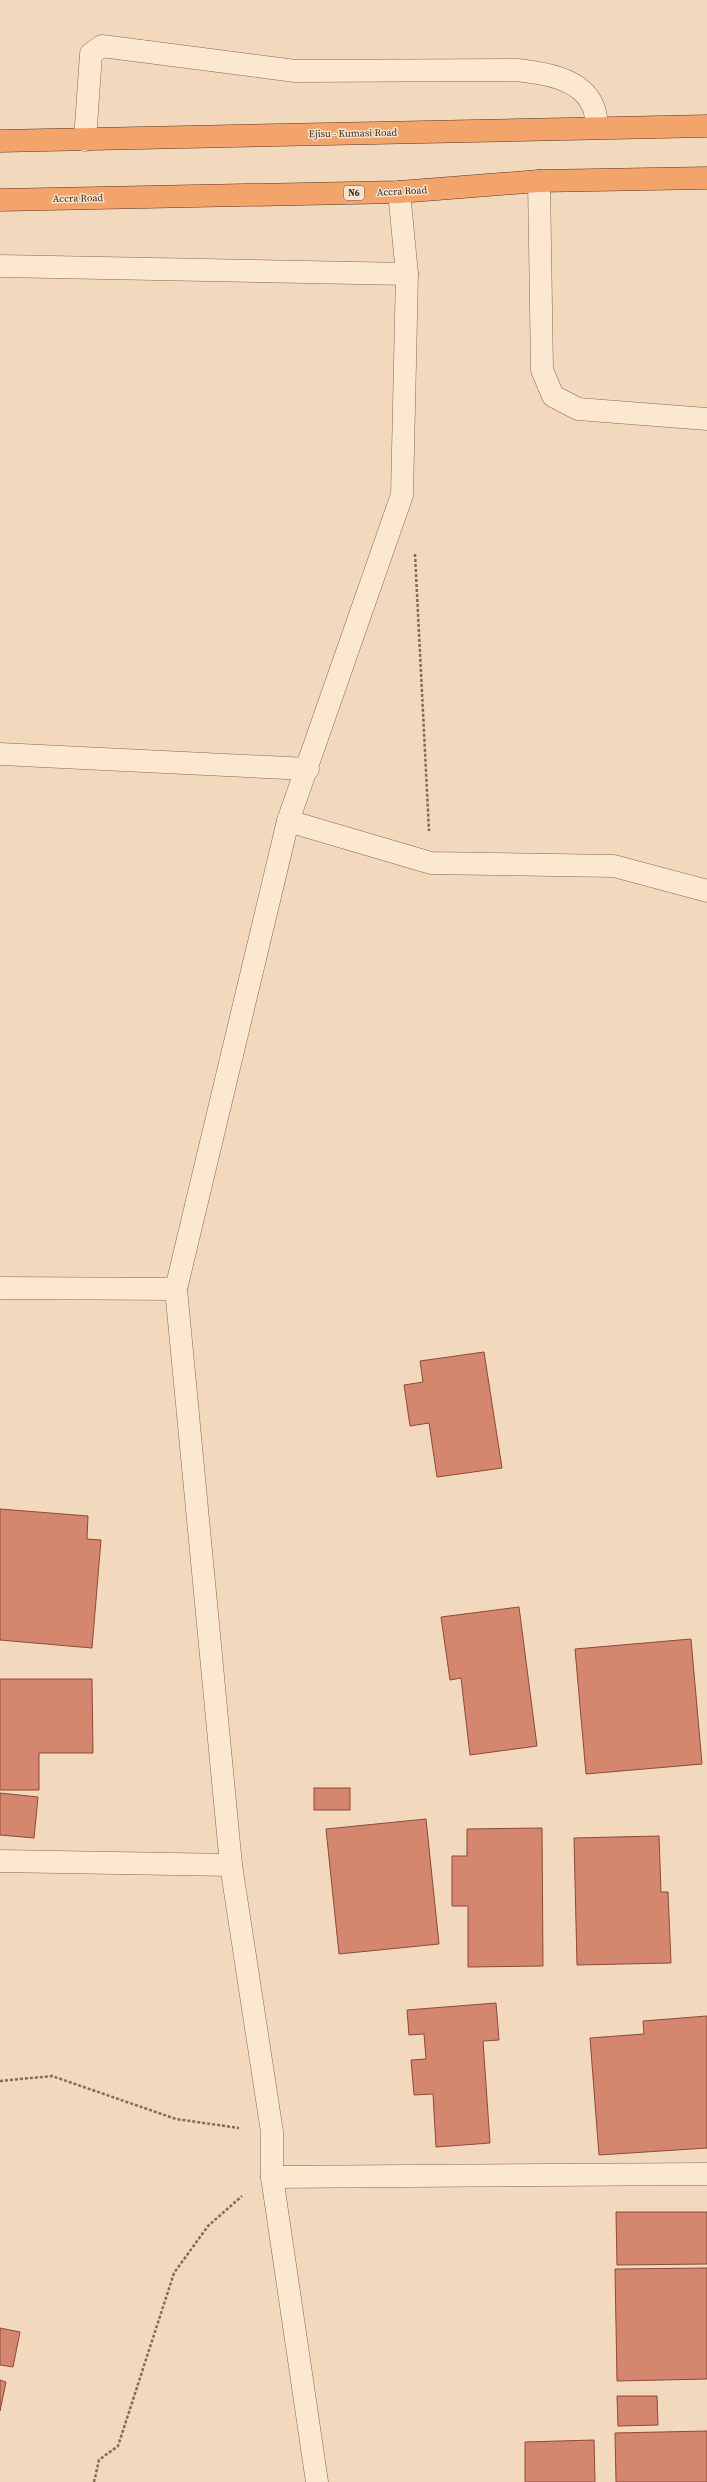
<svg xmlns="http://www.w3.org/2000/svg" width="707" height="2482" font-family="'Source Serif 4',serif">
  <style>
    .building { fill: #d4866f; stroke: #8d4a38 }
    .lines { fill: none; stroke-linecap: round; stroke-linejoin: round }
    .service-casing { stroke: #8b6754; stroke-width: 23 }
    .minor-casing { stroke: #8b6754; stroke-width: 23 }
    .trunk-casing { stroke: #58372a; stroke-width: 23 }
    .path { stroke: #8b6754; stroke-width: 2.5; stroke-dasharray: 3 2; stroke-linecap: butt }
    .service { stroke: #fce7d1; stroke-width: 22 }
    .minor { stroke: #fce7d1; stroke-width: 22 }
    .trunk { stroke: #f2a46a; stroke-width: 22 }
    .labels { text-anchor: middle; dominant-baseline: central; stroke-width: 3; stroke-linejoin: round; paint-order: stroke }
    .shield { fill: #f8e4cd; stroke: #725e50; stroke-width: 1 }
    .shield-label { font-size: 9px; font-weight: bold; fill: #39241b }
    .street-label { font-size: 10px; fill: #39241b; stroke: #f8e4cd }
  </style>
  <rect width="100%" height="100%" fill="#f2d8bd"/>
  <g class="building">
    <path d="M484,1352L502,1468L437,1477L429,1423L410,1426L404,1385L423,1382L420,1361Z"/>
    <path d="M0,1509L88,1516L87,1539L101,1540L92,1648L0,1640Z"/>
    <path d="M519,1607L537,1746L470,1755L461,1678L450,1680L441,1617Z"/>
    <path d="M691,1639L702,1764L586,1774L575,1649Z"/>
    <path d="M0,1679H92L93,1753H39V1790H0Z"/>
    <rect x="314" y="1788" width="36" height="22"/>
    <path d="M0,1793L38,1797L34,1838L0,1835Z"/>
    <path d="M426,1819L439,1944L339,1954L326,1829Z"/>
    <path d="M542,1828L543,1966L468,1967V1906H452V1856H467V1829Z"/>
    <path d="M659,1836L661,1892H668L671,1963L577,1965L574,1838Z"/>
    <path d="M496,2003L499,2040L483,2041L490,2143L436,2147L433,2094L414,2095L411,2060L426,2059L424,2034L409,2035L407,2010Z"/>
    <path d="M707,2016V2148L599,2155L590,2038L644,2034L643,2021Z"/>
    <path d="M616,2212H707V2264L617,2265Z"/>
    <path d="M707,2268V2379L617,2381L615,2269Z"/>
    <path d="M0,2328L20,2332L13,2367L0,2365Z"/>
    <path d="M0,2380L6,2382L0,2411Z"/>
    <path d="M617,2396H657L658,2425L618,2426Z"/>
    <path d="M707,2431V2482H616L615,2433Z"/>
    <path d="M594,2440L595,2482H525V2442Z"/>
  </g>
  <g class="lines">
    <g class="service-casing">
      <g id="service">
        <path d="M85,140L91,54L102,46L295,71L517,70C544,73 581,78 593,106C596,113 596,121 598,128"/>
        <path d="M539,181L542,370L553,396L578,409L707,419"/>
      </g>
    </g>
    <g class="minor-casing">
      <g id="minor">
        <path d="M0,266L407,274"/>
        <path d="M0,754L308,769"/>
        <path d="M288,821L431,863L614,866L707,891"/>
        <path d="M0,1288L176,1289"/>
        <path d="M0,1861L231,1865"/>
        <path d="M272,2177L707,2174"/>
        <path d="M317,2482L272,2177V2132L231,1865L176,1289L288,821L402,495L407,274L399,192"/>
      </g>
    </g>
    <g class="trunk-casing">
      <g id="trunk">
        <path d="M0,141L707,126"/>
        <path d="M0,200L399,192L539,181L707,178"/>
      </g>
    </g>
    <g class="path">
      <path d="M415,554L429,831"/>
      <path d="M0,2081L52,2076L176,2119L239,2128"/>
      <path d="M94,2482L99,2460L118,2446L174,2273L208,2226L242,2196"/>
    </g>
    <use href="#service" class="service"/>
    <use href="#minor" class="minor"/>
    <use href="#trunk" class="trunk"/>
  </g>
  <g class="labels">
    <rect class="shield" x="344" y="186" width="20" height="14" rx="3"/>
    <g class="shield-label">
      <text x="354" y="193">N6</text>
    </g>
    <g class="street-label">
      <text transform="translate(353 133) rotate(-1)">Ejisu - Kumasi Road</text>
      <text transform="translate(402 191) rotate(-3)">Accra Road</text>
      <text transform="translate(78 198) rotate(-1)">Accra Road</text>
    </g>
  </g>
</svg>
